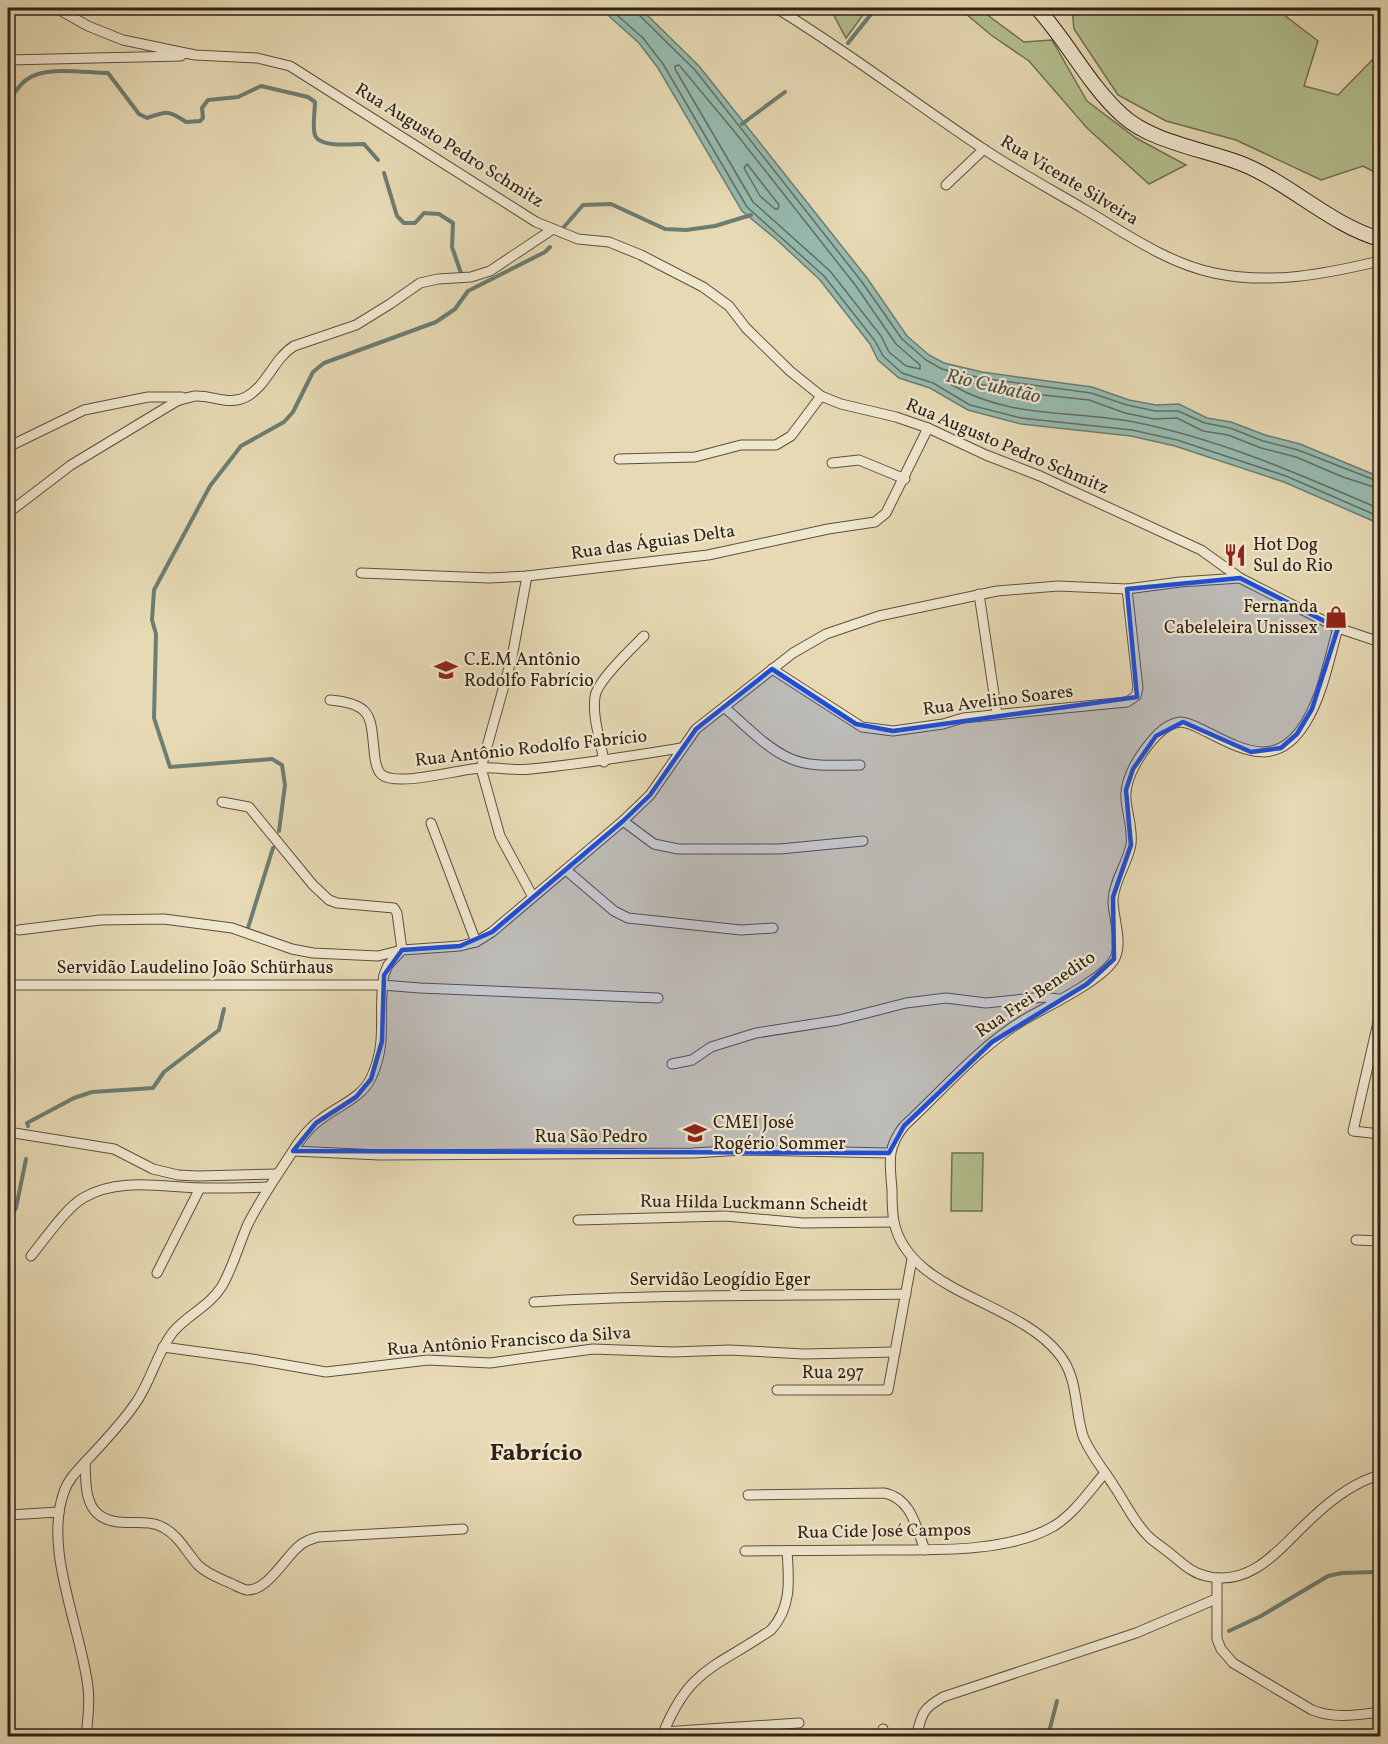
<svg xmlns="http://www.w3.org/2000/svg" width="1388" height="1744" font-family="Vollkorn,serif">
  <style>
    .green { fill: #b3bf8e; stroke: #707052; stroke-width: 1.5 }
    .water { fill: #96baaf; stroke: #6c7d72; stroke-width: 1.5 }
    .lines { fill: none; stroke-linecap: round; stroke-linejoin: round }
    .shore { stroke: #626e62; stroke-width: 1.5 }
    .stream { stroke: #6c7d72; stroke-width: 4 }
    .minor-casing { stroke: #5c503d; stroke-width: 11 }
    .secondary-casing { stroke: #2e2216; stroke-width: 16 }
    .minor { stroke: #efe6ce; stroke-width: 9 }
    .secondary { stroke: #efe6ce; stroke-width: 14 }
    .marked { fill: #1d4ed8; fill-opacity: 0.2; stroke: #1d4ed8; stroke-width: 4.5; stroke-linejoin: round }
    .labels { text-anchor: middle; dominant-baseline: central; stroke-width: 4.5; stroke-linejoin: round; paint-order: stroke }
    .street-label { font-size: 18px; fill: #2e2216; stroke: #efe6ce }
    .poi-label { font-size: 18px; fill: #2e2216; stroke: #efe6ce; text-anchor: start }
    .water-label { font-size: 20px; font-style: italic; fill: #4d5044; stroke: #efe6ce }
    .district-label { font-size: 24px; font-weight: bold; fill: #2e2216; stroke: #efe6ce }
  </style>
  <rect width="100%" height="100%" fill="#e6d9b3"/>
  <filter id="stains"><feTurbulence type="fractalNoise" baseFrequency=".00333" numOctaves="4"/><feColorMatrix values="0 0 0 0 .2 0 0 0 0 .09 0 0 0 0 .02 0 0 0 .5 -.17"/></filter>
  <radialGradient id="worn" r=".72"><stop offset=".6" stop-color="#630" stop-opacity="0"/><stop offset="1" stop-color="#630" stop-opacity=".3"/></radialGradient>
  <g class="green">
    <path d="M830,8H868L846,38Z"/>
    <path d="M959,8H978L1024,42L1052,40L1087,101L1136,138L1186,165L1149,184L1087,128L1029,61L991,35Z"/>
    <path d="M1072,8H1123L1134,14L1139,8H1275L1318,41L1304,86L1338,95L1380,52V175L1363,166L1321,180L1236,140L1166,121L1118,95L1074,29Z"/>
    <path d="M952,1153H983L982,1211H951Z"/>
  </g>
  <path class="water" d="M600,8H640L699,66L867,278L907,336L929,355L944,363L982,372L1092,387L1129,400L1156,405L1179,404L1207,418L1231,422L1265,435L1300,444L1380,477V524L1284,482L1175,446L1131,436L1021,424L968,410L930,388L899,378L878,360L870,344L820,280L777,240L742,211L658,68L639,43Z"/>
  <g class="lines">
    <g class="shore">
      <path d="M609,8L643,38L663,64L747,207L824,276L875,341L883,356L902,373L933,383L970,405L1021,418L1132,430L1177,440L1286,476L1380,517"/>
      <path d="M637,8L638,14L695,70L862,282L902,339L926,360L942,369L981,378L1091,393L1127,405L1155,411H1178L1205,423L1230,428L1263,441L1298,450L1380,482"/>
      <path d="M679,65L734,131L856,286L896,344L920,365V369L906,366L889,352L881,336L830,271L753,202L675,69V66Z"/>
      <path d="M747,164L779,205L778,209H775L760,196L744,168Z"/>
      <path d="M1380,489L1343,477L1296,457L1261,448L1228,435L1203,431L1177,418L1154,419L1125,413L1089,400L1043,395L954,380L950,382L952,385C1010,419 1071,410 1134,422C1220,439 1301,475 1380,509"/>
    </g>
    <g class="stream">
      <path d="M848,43L876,8"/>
      <path d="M8,102C13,95 19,85 26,80C44,65 86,73 108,73L139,114L147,118C167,111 169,110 186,122L200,121L203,118L202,108L208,100L238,97L261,86L308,97L315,102C315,112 312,126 315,135C319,148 353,144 364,144L378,160"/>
      <path d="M742,124L785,92"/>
      <path d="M384,173L397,216L404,223H415L424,213L439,214L453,223L452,247L461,273"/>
      <path d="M563,228L583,205L611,204L665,229L686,230L715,226L751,215"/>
      <path d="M279,831L285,785L282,765L272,759L170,767L154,718L156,634L152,620L154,590L210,486L241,446L284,422L293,412L313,372L324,363L436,322L455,309L468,291L545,252L550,247"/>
      <path d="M247,931L273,848"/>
      <path d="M28,1126L27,1123L74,1098L92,1092L153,1088L164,1072L219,1030L224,1009"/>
      <path d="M8,1220L16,1208L26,1159"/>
      <path d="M1229,1631L1261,1616L1328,1576L1342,1573L1375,1572L1380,1575"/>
      <path d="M1048,1736L1057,1701"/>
    </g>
    <g class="minor-casing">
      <g id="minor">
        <path d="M56,8L88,26L123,40L195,55L257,58L290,66L536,222L578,239L609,242L641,255L703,287L729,306L746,328L790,371L821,396L841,404L896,417L928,428L986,455L1040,476L1201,550L1240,578L1338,628L1380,642"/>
        <path d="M776,8C847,51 913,102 982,148C1015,170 1050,189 1084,209C1125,233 1167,263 1214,273C1271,285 1325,274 1380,261"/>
        <path d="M8,60L181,56"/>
        <path d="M946,185L984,149"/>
        <path d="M8,447L84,410L148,397H182"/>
        <path d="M619,459L695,457L741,445H776L791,436L821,396"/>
        <path d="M832,463L859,460L905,479"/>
        <path d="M8,513L71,465L177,401C183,399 189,397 195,396C213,395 229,406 246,397C267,386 274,358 294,346L356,325L390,304L420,283L438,279L471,277L490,271L553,229"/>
        <path d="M361,573L489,578L527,576L708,555L828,529L875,522L886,513L928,428"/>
        <path d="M527,576L512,657L481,768L500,836L533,897"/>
        <path d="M979,594L997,714"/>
        <path d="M1338,628C1329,659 1323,694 1306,722C1279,767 1248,753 1209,733C1200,729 1190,722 1180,722C1171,723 1163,729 1157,735C1142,751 1124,777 1126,799C1127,814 1133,829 1131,844C1128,863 1114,880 1113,900C1113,918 1123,941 1115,958C1104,980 1045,1007 1022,1021C978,1048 942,1091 904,1126C886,1149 890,1163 892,1190C892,1200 892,1212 894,1222C909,1293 1016,1300 1059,1354C1079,1379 1074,1408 1083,1436C1090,1454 1104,1470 1114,1486C1126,1504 1135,1524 1150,1538C1157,1544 1165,1549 1172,1555C1183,1564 1192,1573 1206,1576C1253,1588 1282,1545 1312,1518C1332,1499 1354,1482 1380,1475"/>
        <path d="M772,669L862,727L893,731L943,724L963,718L1127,702L1136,696L1138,688L1127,589"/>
        <path d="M330,700C376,704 370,719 375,759C376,764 377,771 382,775C399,787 459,769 481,768C498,767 515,771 531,769C582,764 631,756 681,748"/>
        <path d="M725,708C745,725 765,747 789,758C810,768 837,765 860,765"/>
        <path d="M604,762C601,741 592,718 595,697C596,682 632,648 644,636"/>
        <path d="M623,821L654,844L678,849H780L863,841"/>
        <path d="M431,823L476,942"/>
        <path d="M566,870L614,911L628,918L741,930L773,928"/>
        <path d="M19,930L100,920L164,919L232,928L292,949L313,953L378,956L402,950L397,913L394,908L337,903L329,900L313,885L249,807L222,802"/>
        <path d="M8,985H382L420,988L658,998"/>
        <path d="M1380,1014L1353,1131L1380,1134"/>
        <path d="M672,1064L692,1060L711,1047L756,1033L839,1020L906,1003L946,998L986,1003L1044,997L1058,999"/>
        <path d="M8,1132L114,1149L153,1169L178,1175L198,1176L277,1174"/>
        <path d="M293,1151L380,1155L693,1153L744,1150L889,1153"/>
        <path d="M578,1220L725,1216L803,1223L894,1222"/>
        <path d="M1356,1240L1380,1241"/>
        <path d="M31,1256C45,1239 66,1208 83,1198C118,1177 162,1187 200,1188C223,1188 246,1188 269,1187"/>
        <path d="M157,1273L200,1188"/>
        <path d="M534,1302C658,1294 782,1296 906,1294"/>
        <path d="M163,1347L252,1359L326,1372L428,1360L490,1363L593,1349L673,1352L729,1350L804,1354L895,1352"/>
        <path d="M777,1390H888L912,1259"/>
        <path d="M85,1462C86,1479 84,1502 98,1514C117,1530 145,1516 164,1528C179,1536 187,1553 198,1565C207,1574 219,1578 230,1583C235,1585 241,1589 247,1590C267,1591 285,1558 298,1547C304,1541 311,1539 318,1537L463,1529"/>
        <path d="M748,1495L884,1493C911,1498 916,1527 925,1550"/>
        <path d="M8,1515L59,1512"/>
        <path d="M745,1551C789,1551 834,1550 878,1550C931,1550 1008,1553 1054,1526C1075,1513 1089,1491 1105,1473"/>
        <path d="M1217,1578V1639L1221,1649L1233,1663L1312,1710C1335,1719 1356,1715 1380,1712"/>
        <path d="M883,1729L884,1736"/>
        <path d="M663,1732L799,1723"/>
        <path d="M86,1736C88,1720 90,1703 88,1687C81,1628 43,1549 64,1492C68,1479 79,1469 88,1459C104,1442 121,1424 135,1404C151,1382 156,1354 173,1332C187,1315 210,1306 222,1286C233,1267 239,1244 248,1224C262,1196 281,1170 298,1143C304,1135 311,1126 320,1120C337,1106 361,1099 371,1078C389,1040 377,1012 384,975L388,965L402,950L460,946L476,942L492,932L623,821L650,795L696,729L793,653L826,634L879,616L997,591L1058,586L1127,589L1180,582L1240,578"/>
        <path d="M662,1736C689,1667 716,1668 771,1630C792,1607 789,1580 787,1551"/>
        <path d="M916,1736C923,1713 921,1710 943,1697L1136,1633L1216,1599"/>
      </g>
    </g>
    <g class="secondary-casing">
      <path id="secondary" d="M1037,8C1068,42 1088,84 1122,115C1151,142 1203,149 1240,163C1289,182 1330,225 1380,239"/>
    </g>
    <use href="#minor" class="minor"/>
    <use href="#secondary" class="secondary"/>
  </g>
  <path class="marked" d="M1240,578L1338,628L1312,709L1297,734L1281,748L1251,752L1183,722L1156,736L1133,769L1126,790L1131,845L1113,897L1114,959L1087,984L992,1042L904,1126L889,1153L293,1151L316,1123L356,1097L371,1079L382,1041L384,975L402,950L460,946L492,932L623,821L650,795L696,729L772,669L856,724L893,731L1137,697L1127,589Z"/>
  <defs>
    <g id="restaurant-bare" transform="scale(1.8)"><path d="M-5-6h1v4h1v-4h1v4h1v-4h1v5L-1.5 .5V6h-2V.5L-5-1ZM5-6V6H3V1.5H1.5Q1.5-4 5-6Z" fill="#8f2418" stroke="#efe6ce" stroke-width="2.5" paint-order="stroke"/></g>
    <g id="shop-bare" transform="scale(1.8)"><path d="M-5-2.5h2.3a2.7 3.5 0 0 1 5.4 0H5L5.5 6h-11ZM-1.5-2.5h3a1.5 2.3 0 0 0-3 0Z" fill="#8f2418" stroke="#efe6ce" stroke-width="2.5" paint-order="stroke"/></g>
    <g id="school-bare" transform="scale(1.8)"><path d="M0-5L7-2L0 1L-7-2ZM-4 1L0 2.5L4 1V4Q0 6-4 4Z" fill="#8f2418" stroke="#efe6ce" stroke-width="2.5" paint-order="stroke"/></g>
  </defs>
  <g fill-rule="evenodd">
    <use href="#restaurant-bare" x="1235" y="555"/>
    <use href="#shop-bare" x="1336" y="617"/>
    <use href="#school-bare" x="446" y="670"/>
    <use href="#school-bare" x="695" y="1133"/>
  </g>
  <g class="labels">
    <g class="street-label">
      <text transform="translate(449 146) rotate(32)">Rua Augusto Pedro Schmitz</text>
      <text transform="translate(1069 181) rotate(31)">Rua Vicente Silveira</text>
      <text transform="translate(1007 447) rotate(23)">Rua Augusto Pedro Schmitz</text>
      <text transform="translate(653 543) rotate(-8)">Rua das Águias Delta</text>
      <text transform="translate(998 701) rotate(-7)">Rua Avelino Soares</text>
      <text transform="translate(531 749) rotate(-6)">Rua Antônio Rodolfo Fabrício</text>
      <text x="195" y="968">Servidão Laudelino João Schürhaus</text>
      <text transform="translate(1036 995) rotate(-34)">Rua Frei Benedito</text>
      <text x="591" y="1137">Rua São Pedro</text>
      <text transform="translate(754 1204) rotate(1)">Rua Hilda Luckmann Scheidt</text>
      <text x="720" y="1280">Servidão Leogídio Eger</text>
      <text transform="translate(509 1342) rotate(-4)">Rua Antônio Francisco da Silva</text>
      <text x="833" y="1373">Rua 297</text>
      <text transform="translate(884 1532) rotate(-1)">Rua Cide José Campos</text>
    </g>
    <g class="poi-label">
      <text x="1253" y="545">Hot Dog<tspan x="1253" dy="21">Sul do Rio</tspan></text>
      <text x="1318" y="607" text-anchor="end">Fernanda<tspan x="1318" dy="21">Cabeleleira Unissex</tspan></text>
      <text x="464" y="660">C.E.M Antônio<tspan x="464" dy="21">Rodolfo Fabrício</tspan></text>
      <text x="713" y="1123">CMEI José<tspan x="713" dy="21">Rogério Sommer</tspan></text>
    </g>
    <g class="water-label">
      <text transform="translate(993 387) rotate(13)">Rio Cubatão</text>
    </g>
    <g class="district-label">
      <text x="536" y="1454">Fabrício</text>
    </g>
  </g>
  <rect width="1388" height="1744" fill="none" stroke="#e6d9b3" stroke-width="30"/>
  <rect x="9" y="9" width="1370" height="1726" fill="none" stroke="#2e2216" stroke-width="3"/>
  <rect x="15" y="15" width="1358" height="1714" fill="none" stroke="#2e2216" stroke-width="1.5"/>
  <rect width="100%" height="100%" filter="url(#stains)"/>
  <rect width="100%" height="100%" fill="url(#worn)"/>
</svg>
